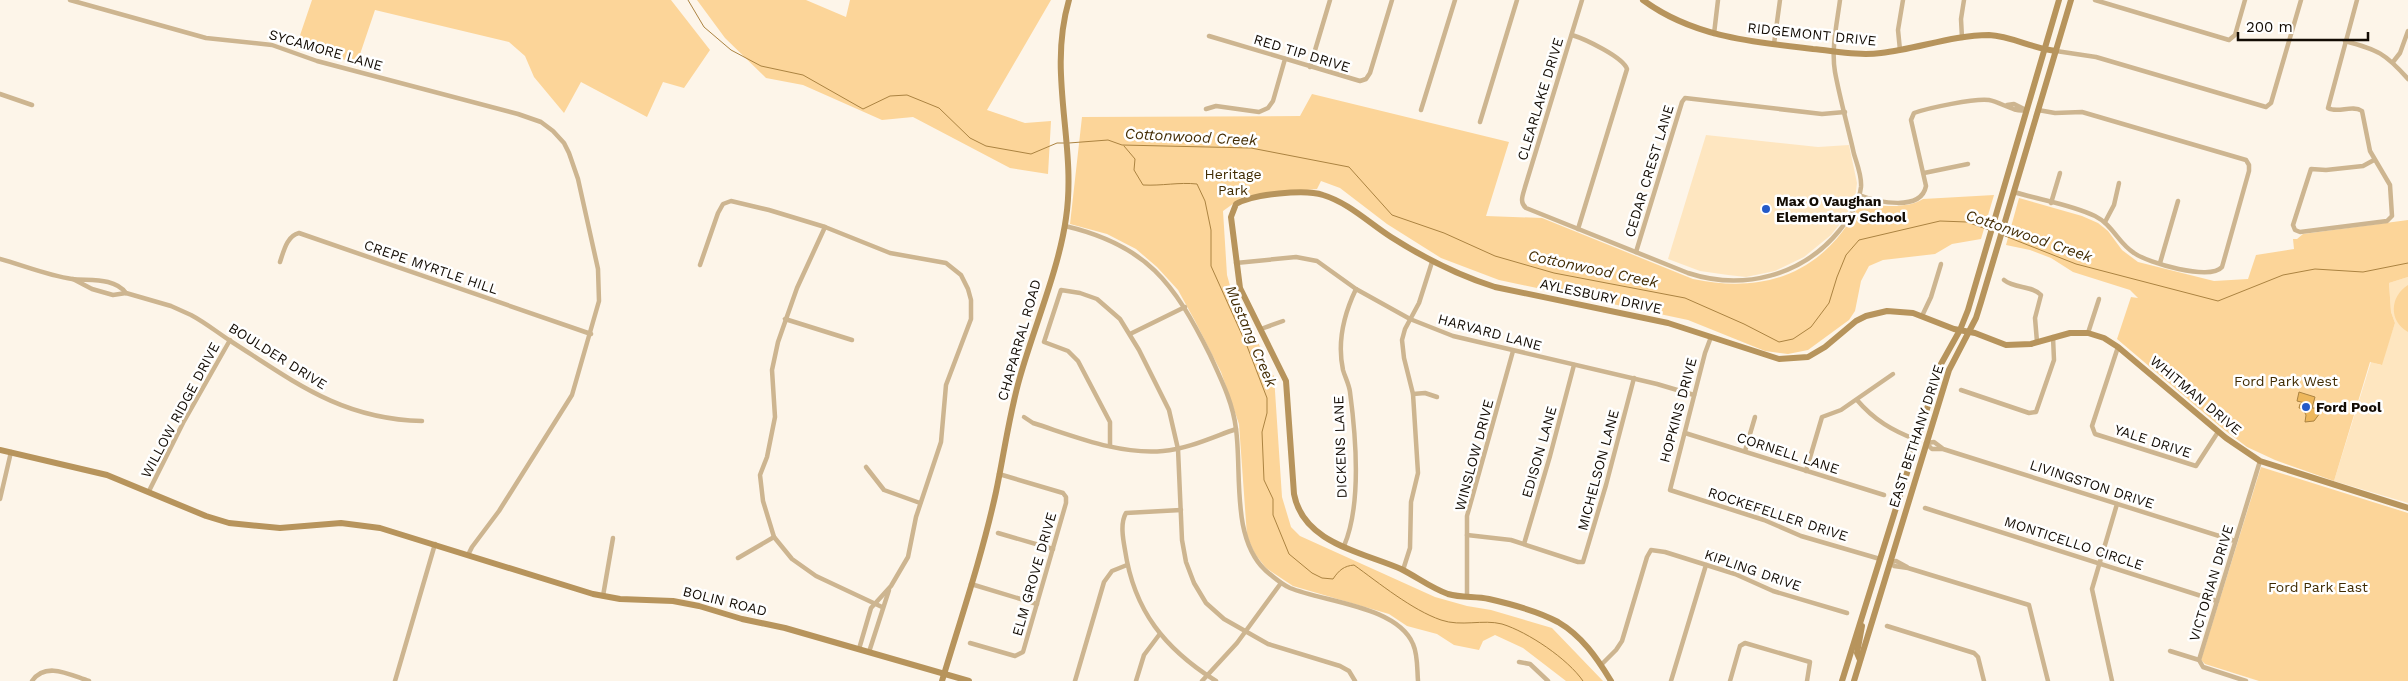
<svg xmlns="http://www.w3.org/2000/svg" width="2408" height="681" font-family="'Work Sans',sans-serif">
  <style>
    .built { fill: #fee6c0 }
    .green { fill: #fcd599 }
    .water { fill: #edb75c; stroke: #ab8341 }
    .lines { fill: none; stroke-linecap: round; stroke-linejoin: round }
    .stream { stroke: #ab8341; stroke-width: 1 }
    .street { stroke: #cdb590; stroke-width: 4.5 }
    .secondary { stroke: #b7945c; stroke-width: 6 }
    .poi-dot { fill: #245ac8; stroke: #fff; stroke-width: 2 }
    .labels { text-anchor: middle; dominant-baseline: central; stroke-width: 5; stroke-linejoin: round; paint-order: stroke }
    .street-label { font-size: 14px; fill: #120b03; stroke: #fff }
    .park-label { font-size: 14px; fill: #402b02; stroke: #fff }
    .poi-label { font-size: 14px; font-weight: bold; fill: #120b03; stroke: #fff; text-anchor: start }
    .water-label { font-size: 15px; font-style: italic; fill: #442e06; stroke: #fff }
  </style>
  <rect width="100%" height="100%" fill="#fdf5e9"/>
  <g class="built">
    <path d="M1706,135L1818,147L1849,145L1857,183L1855,199L1843,220L1831,235L1804,257L1775,271L1746,277L1728,275L1700,271L1668,259Z"/>
    <path d="M2408,277V503L2334,481L2371,362L2381,365L2395,323L2391,312L2389,283Z"/>
  </g>
  <g class="green">
    <path d="M312,0H671L710,50L684,88L663,82L647,117L581,82L564,113L534,77L525,56L509,42L375,10L357,63L296,47Z"/>
    <path d="M697,0H806L846,17L850,0H1051L987,110L1025,123L1051,121L1048,174L1010,168L913,117L882,120L803,85L766,78L725,38Z"/>
    <path d="M1312,94L1509,142L1486,216L1542,218L1693,279C1768,295 1827,271 1861,201C1878,207 1907,209 1923,199L1994,195L1981,239L1952,244L1935,254L1883,260L1869,266L1861,281L1855,311L1849,320L1808,350L1788,354L1765,351L1688,320L1499,280L1441,258L1387,224L1340,188L1321,181L1317,189L1244,196L1223,211L1227,275L1234,300L1259,344L1266,366L1274,376L1282,497L1291,527L1300,536L1435,597L1467,606L1491,610L1552,628L1603,681H1566L1523,648L1495,635L1483,641L1479,650L1454,645L1437,634L1407,626L1389,614L1293,586L1266,568L1255,554L1247,536L1239,424L1221,372L1195,321L1178,290L1157,267L1136,249L1107,234L1070,224L1082,117L1300,116Z"/>
    <path d="M2019,198L2082,216L2098,223L2108,231L2122,250L2138,262L2214,281L2248,279L2256,255L2294,249L2293,239H2297L2303,234L2408,220V277L2389,283L2391,312L2395,323L2382,365L2370,362L2334,481L2275,460L2247,447L2222,428L2117,339L2131,297L2138,298L2130,290L2073,272L2051,258L2030,250L2006,245Z"/>
    <path d="M2408,285V332C2388,321 2390,296 2408,285Z"/>
    <path d="M2261,467L2408,513V681H2259L2205,664L2201,660Z"/>
  </g>
  <path class="water" d="M2299,392L2315,397L2312,408H2317L2320,413L2314,421L2305,422L2306,415L2303,409L2299,408L2300,404L2304,405L2305,403L2297,401Z"/>
  <g class="lines">
    <g class="stream">
      <path d="M688,0L704,27L731,50L761,66L803,75L863,109L890,96L907,95L939,108L970,138L986,146L1031,154L1057,143H1065"/>
      <path d="M1069,143L1108,140L1122,145L1251,148L1349,167L1392,215L1444,233L1495,256L1554,273L1685,298L1744,324L1779,342L1793,339L1811,327L1829,303L1837,277L1846,255L1859,240L1940,221L1967,222L1989,230"/>
      <path d="M1124,146L1135,159L1134,170L1143,185C1162,186 1179,182 1197,184L1205,201L1211,230V266L1247,346L1267,398V413L1262,432L1264,480L1273,499V515L1289,554L1312,573L1322,578L1333,579C1339,570 1344,566 1354,565C1379,583 1412,610 1441,620C1461,627 1483,619 1502,624C1528,632 1568,659 1583,681"/>
      <path d="M2005,236L2076,264L2218,301L2283,275L2315,269L2363,272L2408,263"/>
    </g>
    <g class="street">
      <path d="M70,0L206,38L272,45L317,61L518,114L541,122L553,131L564,143L569,153L578,179L598,269L599,301L572,395L499,511L472,547L468,555"/>
      <path d="M1582,0L1525,187C1523,195 1519,202 1526,208L1688,273C1743,291 1802,276 1839,231C1849,219 1859,203 1861,187C1862,176 1857,164 1854,154C1848,127 1840,99 1835,72C1831,49 1837,23 1840,0"/>
      <path d="M2095,0L2229,40L2235,35L2245,0"/>
      <path d="M2357,0L2328,108C2338,114 2352,104 2362,111L2370,151L2390,185L2392,216L2387,221L2300,232L2295,230L2293,225L2311,169L2326,170L2363,166L2374,160"/>
      <path d="M1714,34L1718,0"/>
      <path d="M1572,35C1585,39 1623,57 1627,69L1578,229"/>
      <path d="M1209,36L1360,81L1366,79L1370,73L1392,0"/>
      <path d="M1962,38L1961,19L1964,0"/>
      <path d="M2345,41C2378,50 2385,53 2408,79"/>
      <path d="M1774,44L1780,0"/>
      <path d="M1900,50L1898,30L1903,0"/>
      <path d="M2056,51L2096,57L2266,107L2271,103L2301,0"/>
      <path d="M2393,62L2400,53L2408,31"/>
      <path d="M1310,67L1330,0"/>
      <path d="M0,94L32,105"/>
      <path d="M1206,109L1216,106L1259,112L1268,108L1273,101L1285,59"/>
      <path d="M1421,110L1455,0"/>
      <path d="M1480,122L1517,0"/>
      <path d="M1924,173L1968,164"/>
      <path d="M2014,192C2040,200 2070,204 2095,216C2113,225 2118,243 2134,253C2148,263 2210,281 2222,267L2249,171V165L2246,160L2082,112L2055,113L2038,110"/>
      <path d="M1859,195C1877,202 1921,212 1926,186L1911,120L1914,113C1928,108 1975,98 1989,100C2001,102 2014,113 2026,110L2014,104L2007,105"/>
      <path d="M2051,203L2060,173"/>
      <path d="M2105,222L2114,205L2119,183"/>
      <path d="M1065,226C1147,245 1174,283 1210,355C1221,379 1233,403 1236,429C1242,473 1231,537 1265,570C1272,576 1281,584 1290,588C1324,602 1397,606 1413,644C1418,655 1417,669 1418,681"/>
      <path d="M825,227L797,288L778,342L772,370L775,417L767,457L760,475L763,501L774,537L792,559L816,576L882,607"/>
      <path d="M1636,252L1682,102L1685,98L1822,114L1845,112"/>
      <path d="M0,259C22,265 49,276 72,279C90,281 114,277 126,293"/>
      <path d="M280,262C284,250 287,236 299,233L591,334"/>
      <path d="M1236,263L1296,257L1317,261L1356,289L1410,319L1453,336L1657,384L1694,395"/>
      <path d="M2160,263L2178,201"/>
      <path d="M700,265L718,213L723,204L731,201L769,210L825,227L890,253L946,263L961,275L968,289L971,300V319L946,385L941,442L916,517L908,557L891,586L871,608L859,649"/>
      <path d="M73,279L92,289L113,295L126,293L171,306L191,315C206,323 218,333 232,342C296,383 342,419 422,421"/>
      <path d="M2004,280C2015,289 2032,285 2041,295L2035,318L2037,342"/>
      <path d="M1922,316L1931,297L1941,264"/>
      <path d="M785,319L852,340"/>
      <path d="M1261,329L1283,321"/>
      <path d="M2088,333L2099,299"/>
      <path d="M1130,334L1185,307"/>
      <path d="M1711,337L1705,353L1670,490L1764,520L1801,536L1880,559"/>
      <path d="M2118,347L2092,426L2095,434L2196,466L2218,432"/>
      <path d="M1961,390L2029,413L2036,412L2054,360L2053,337"/>
      <path d="M1413,394L1425,393L1437,397"/>
      <path d="M1857,400C1874,420 1893,431 1917,440"/>
      <path d="M1024,417L1033,423C1074,436 1119,455 1163,451C1188,449 1213,437 1236,429"/>
      <path d="M1685,433L1884,495"/>
      <path d="M1926,443L1932,449H1943L2235,541"/>
      <path d="M1927,443L1934,442L1942,448"/>
      <path d="M1110,446V422L1078,361L1068,351L1044,342L1061,290L1080,293L1097,299L1120,319L1139,350L1169,410L1178,449L1182,540L1186,562L1194,583L1206,603L1224,619L1268,644L1340,666L1349,671L1355,681"/>
      <path d="M1745,451L1755,417"/>
      <path d="M866,467L884,490L920,503"/>
      <path d="M1806,471L1822,417L1841,410L1893,374"/>
      <path d="M149,491L183,423L230,340"/>
      <path d="M0,499L11,452"/>
      <path d="M1925,508L2217,601"/>
      <path d="M1181,510L1126,513C1120,523 1123,539 1125,550C1134,611 1165,649 1216,681"/>
      <path d="M998,533L1053,549"/>
      <path d="M1467,535L1511,540L1578,562H1583L1606,485L1634,378"/>
      <path d="M1524,544L1550,456L1574,365"/>
      <path d="M1344,546C1362,504 1356,437 1350,392C1349,384 1345,377 1343,370C1337,342 1344,314 1356,289"/>
      <path d="M738,558L774,537"/>
      <path d="M1890,562L1894,566L1908,568L2029,605L2048,681"/>
      <path d="M1890,562L1896,561L1907,567"/>
      <path d="M1403,570L1410,548L1411,502L1418,473L1413,394L1404,358L1402,340L1405,329L1419,303L1432,262"/>
      <path d="M971,584L1037,604"/>
      <path d="M603,596L613,538"/>
      <path d="M1467,597V516L1513,351"/>
      <path d="M1887,626L1974,653L1978,657L1984,681"/>
      <path d="M970,643L1015,656L1023,652L1066,503V497L1063,493L999,474"/>
      <path d="M2170,651L2199,660"/>
      <path d="M869,652L889,590"/>
      <path d="M1519,662L1530,664L1548,681"/>
      <path d="M1601,665L1616,650L1622,641L1647,557L1651,550L1665,552L1735,574L1773,591L1847,613"/>
      <path d="M32,681C46,661 70,675 89,681"/>
      <path d="M395,681L435,544"/>
      <path d="M1075,681L1104,582L1112,571L1127,565"/>
      <path d="M1136,681L1144,655L1159,635"/>
      <path d="M1202,681L1237,643L1281,583"/>
      <path d="M1671,681L1706,565"/>
      <path d="M1730,681L1740,646L1745,643L1810,662L1807,681"/>
      <path d="M2112,681L2092,589L2117,504"/>
      <path d="M2246,681L2203,667L2199,660L2260,461"/>
    </g>
    <g class="secondary">
      <path d="M1643,0C1693,37 1753,42 1813,49C1835,51 1858,56 1881,53C1917,49 1953,35 1989,35C2012,36 2033,49 2056,51"/>
      <path d="M0,450L107,475L206,516L229,523L280,528L341,523L380,528L593,594L620,599L673,601L699,606L742,619L785,628L969,681"/>
      <path d="M1860,660L1857,653L1862,626"/>
      <path d="M942,681C961,618 982,556 996,492C1004,454 1009,415 1020,377C1034,327 1059,269 1066,218C1077,144 1047,75 1069,0"/>
      <path d="M1611,681C1597,658 1582,636 1558,622C1538,611 1511,604 1489,599C1476,596 1462,598 1448,594C1431,588 1417,577 1401,569C1362,552 1303,543 1294,494L1286,381L1240,288L1231,217L1236,204C1253,194 1305,189 1323,195C1349,203 1369,223 1391,237C1424,258 1457,275 1495,287L1668,323L1779,359L1808,357L1825,347L1856,321L1866,316L1887,311L1913,313L1954,329L1975,333L2006,345L2031,344L2070,333H2088L2104,338L2118,347L2226,438L2260,461L2408,508"/>
      <path d="M1842,681L1941,364L1960,330L1968,310L2059,0"/>
      <path d="M1854,681L1949,370L1976,318L1981,302L2071,0"/>
    </g>
  </g>
  <g class="poi-dot">
    <circle cx="1766" cy="209" r="5"/>
    <circle cx="2306" cy="407" r="5"/>
  </g>
  <g class="labels">
    <g class="street-label">
      <text transform="translate(1812 34) rotate(6)">RIDGEMONT DRIVE</text>
      <text transform="translate(326 50) rotate(16)">SYCAMORE LANE</text>
      <text transform="translate(1302 53) rotate(17)">RED TIP DRIVE</text>
      <text transform="translate(1540 99) rotate(-73)">CLEARLAKE DRIVE</text>
      <text transform="translate(1649 171) rotate(-73)">CEDAR CREST LANE</text>
      <text transform="translate(431 267) rotate(19)">CREPE MYRTLE HILL</text>
      <text transform="translate(1601 296) rotate(12)">AYLESBURY DRIVE</text>
      <text transform="translate(1490 332) rotate(15)">HARVARD LANE</text>
      <text transform="translate(1019 340) rotate(-74)">CHAPARRAL ROAD</text>
      <text transform="translate(278 356) rotate(32)">BOULDER DRIVE</text>
      <text transform="translate(2196 395) rotate(40)">WHITMAN DRIVE</text>
      <text transform="translate(180 410) rotate(-62)">WILLOW RIDGE DRIVE</text>
      <text transform="translate(1678 410) rotate(-75)">HOPKINS DRIVE</text>
      <text transform="translate(1916 436) rotate(-72)">EAST BETHANY DRIVE</text>
      <text transform="translate(2153 441) rotate(18)">YALE DRIVE</text>
      <text transform="translate(1340 447) rotate(-92)">DICKENS LANE</text>
      <text transform="translate(1539 452) rotate(-74)">EDISON LANE</text>
      <text transform="translate(1788 453) rotate(18)">CORNELL LANE</text>
      <text transform="translate(1474 455) rotate(-75)">WINSLOW DRIVE</text>
      <text transform="translate(1598 470) rotate(-75)">MICHELSON LANE</text>
      <text transform="translate(2092 484) rotate(18)">LIVINGSTON DRIVE</text>
      <text transform="translate(1778 514) rotate(18)">ROCKEFELLER DRIVE</text>
      <text transform="translate(2074 543) rotate(18)">MONTICELLO CIRCLE</text>
      <text transform="translate(1753 570) rotate(19)">KIPLING DRIVE</text>
      <text transform="translate(1034 574) rotate(-74)">ELM GROVE DRIVE</text>
      <text transform="translate(2211 583) rotate(-73)">VICTORIAN DRIVE</text>
      <text transform="translate(725 601) rotate(14)">BOLIN ROAD</text>
    </g>
    <g class="park-label">
      <text x="1233" y="174">Heritage<tspan x="1233" dy="16">Park</tspan></text>
      <text x="2286" y="381">Ford Park West</text>
      <text x="2318" y="587">Ford Park East</text>
    </g>
    <g class="poi-label">
      <text x="1776" y="201">Max O Vaughan<tspan x="1776" dy="16">Elementary School</tspan></text>
      <text x="2316" y="407">Ford Pool</text>
    </g>
    <g class="water-label">
      <text transform="translate(1191 137) rotate(3)">Cottonwood Creek</text>
      <text transform="translate(2029 236) rotate(19)">Cottonwood Creek</text>
      <text transform="translate(1593 269) rotate(12)">Cottonwood Creek</text>
      <text transform="translate(1251 336) rotate(67)">Mustang Creek</text>
    </g>
  </g>
  <path d="M2238 32v8h130v-8" fill="none" stroke="#120b03" stroke-width="2.5"/>
  <text x="2246" y="32" font-size="15" fill="#120b03" stroke="#ffffff" stroke-width="4" paint-order="stroke">200 m</text>
</svg>
